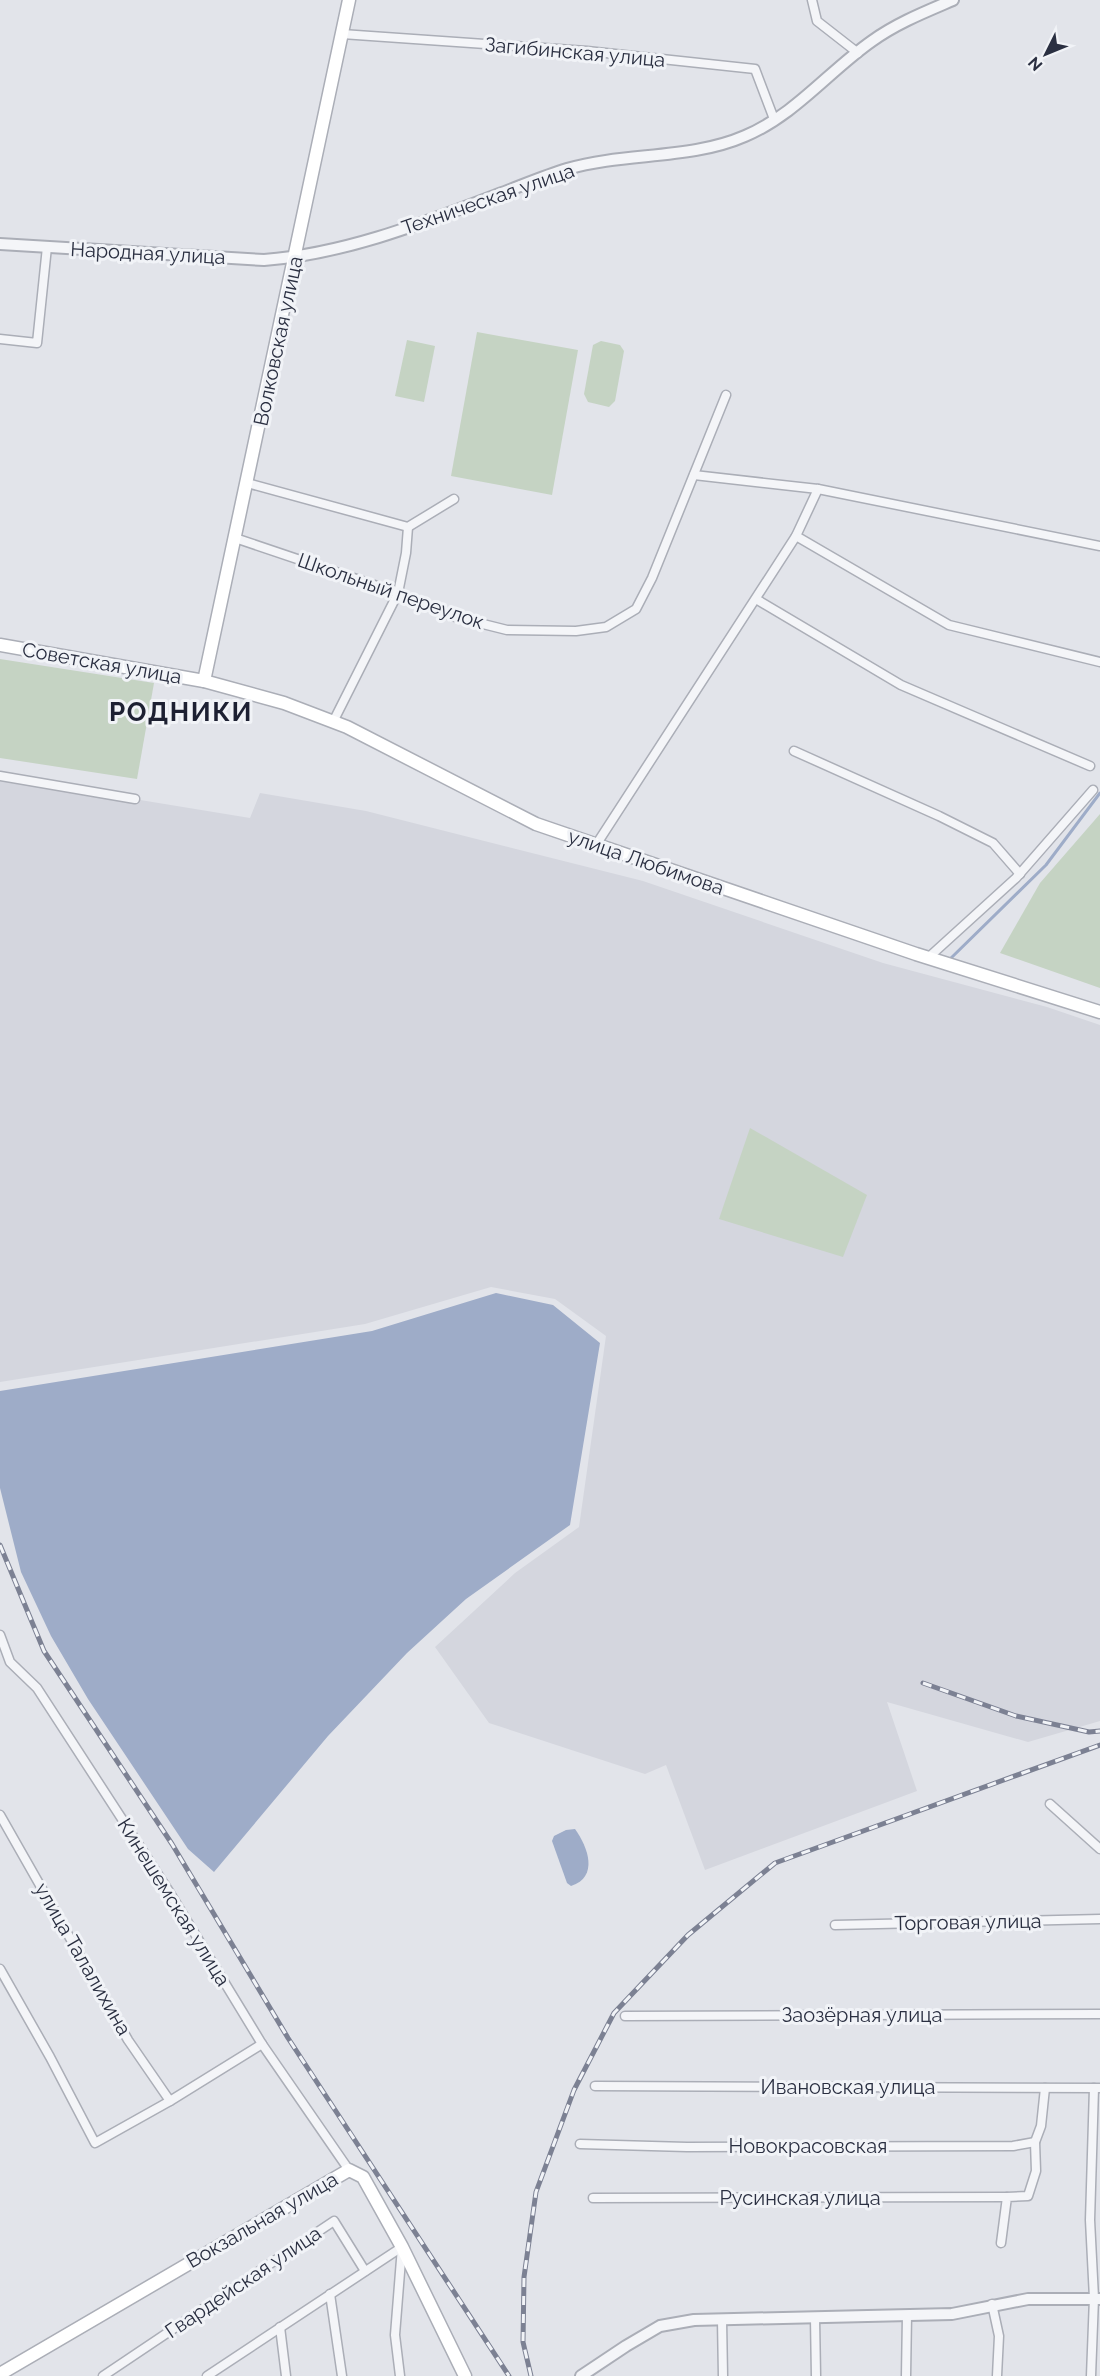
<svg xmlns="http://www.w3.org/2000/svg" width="1100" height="2376" font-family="Raleway,sans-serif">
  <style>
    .built { fill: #d4d6de }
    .green { fill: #c5d3c3 }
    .water { fill: #9eacc8 }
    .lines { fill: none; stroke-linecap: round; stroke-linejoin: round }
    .stream { stroke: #9eacc8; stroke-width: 3 }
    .minor-casing { stroke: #abaeb7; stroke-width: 11 }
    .tertiary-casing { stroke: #abaeb7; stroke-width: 14 }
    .secondary-casing { stroke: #abaeb7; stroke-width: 15 }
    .minor { stroke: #f4f5f8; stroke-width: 8 }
    .tertiary { stroke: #f4f5f8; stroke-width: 10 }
    .secondary { stroke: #fff; stroke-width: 12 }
    .rail-casing { stroke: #7c8193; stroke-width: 5 }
    .rail { stroke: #f1f3f7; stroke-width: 3; stroke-dasharray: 9; stroke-linecap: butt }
    .labels { text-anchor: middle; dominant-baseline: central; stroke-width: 6; stroke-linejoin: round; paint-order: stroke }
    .street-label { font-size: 20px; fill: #2a2f41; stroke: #f1f3f7 }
    .district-label { font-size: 26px; font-weight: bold; letter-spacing: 1.5px; fill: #1d2032; stroke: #f1f3f7 }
  </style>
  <rect width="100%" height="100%" fill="#e2e4ea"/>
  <path class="built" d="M0,777L250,818L260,793L366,811L643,881L883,963L1047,1007L1100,1025V1721L1028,1742L887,1702L917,1791L705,1870L666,1765L645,1774L489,1723L435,1647L515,1573L579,1527L606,1336L555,1299L491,1287L365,1324L0,1382Z"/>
  <g class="green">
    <path d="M477,332L578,350L552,495L451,476Z"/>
    <path d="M407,340L435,346L424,402L395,396Z"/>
    <path d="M601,341L620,345L624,351L615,401L609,407L588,402L584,394L593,345Z"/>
    <path d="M0,659L154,683L137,779L0,758Z"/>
    <path d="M1100,814V988L1000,953L1040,883Z"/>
    <path d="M750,1128L867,1195L843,1257L719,1219Z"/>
  </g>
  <g class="water">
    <path d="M496,1293L553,1305L600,1343L570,1525L466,1599L407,1653L328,1736L214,1872L188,1849L88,1699L51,1636L21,1572L0,1488V1391L372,1331Z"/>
    <path d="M575,1829C588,1847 599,1877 571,1886L567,1883L552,1841L554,1836L566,1830Z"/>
  </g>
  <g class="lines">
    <path class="stream" d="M949,960L1046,865L1100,793"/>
    <g class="minor-casing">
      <g id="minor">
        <path d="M812,0L817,21L858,53"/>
        <path d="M342,34L587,51L755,69L774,119"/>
        <path d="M0,339L37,343L47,247"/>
        <path d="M694,475L818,489L1100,546"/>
        <path d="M247,483L408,527L454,499"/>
        <path d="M796,536L949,625L1100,662"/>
        <path d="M235,538L398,593L451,616L507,630L576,631L606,627L636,609L652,578L726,395"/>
        <path d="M756,599L901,685L1090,766"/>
        <path d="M333,722L398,593L406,553L408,527"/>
        <path d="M794,751L939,816L993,843L1020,874"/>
        <path d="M0,776L135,799"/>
        <path d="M596,845L796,536L818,489"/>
        <path d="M929,957L1016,878L1093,790"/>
        <path d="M0,1635L10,1662L37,1688L170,1893L262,2044L349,2170"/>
        <path d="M1050,1804L1100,1849"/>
        <path d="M0,1815L128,2040L170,2101"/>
        <path d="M835,1925L1100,1919"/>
        <path d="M0,1969L50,2057L95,2143L170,2101L262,2044"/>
        <path d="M625,2016L1100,2014"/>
        <path d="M595,2086L1100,2088"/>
        <path d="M580,2144L687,2147L1013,2146L1035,2142"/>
        <path d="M593,2198L1007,2197"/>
        <path d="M1001,2243L1007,2197L1028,2196L1036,2171L1035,2142L1041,2126L1045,2088"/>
        <path d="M330,2294L342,2376"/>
        <path d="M992,2304L999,2336L997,2376"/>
        <path d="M815,2318L816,2376"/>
        <path d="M722,2320L723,2376"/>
        <path d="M280,2327L286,2376"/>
        <path d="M103,2376L334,2221L365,2271"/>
        <path d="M207,2376L402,2247"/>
        <path d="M400,2376L395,2335L402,2247"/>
        <path d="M906,2376L907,2315"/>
        <path d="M1091,2376L1094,2298L1090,2220L1094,2088"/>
      </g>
    </g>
    <g class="tertiary-casing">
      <g id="tertiary">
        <path d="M0,244L264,260C345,254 423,223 499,194C521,186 544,176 567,169C625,152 690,160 745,136C795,115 829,71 872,41C897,23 925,12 953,0"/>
        <path d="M581,2376L626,2346L660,2326L694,2320L952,2314L1028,2299H1100"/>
      </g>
    </g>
    <g class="secondary-casing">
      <g id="secondary">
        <path d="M0,645L204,681L284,703L347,727L536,824L916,954L1100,1012"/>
        <path d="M204,681L349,0"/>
        <path d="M0,2374L349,2170L363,2177L402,2247L465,2376"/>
      </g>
    </g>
    <use href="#minor" class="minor"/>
    <use href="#tertiary" class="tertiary"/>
    <use href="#secondary" class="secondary"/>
    <g class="rail-casing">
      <g id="rail">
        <path d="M0,1545L44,1651L172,1844L288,2038L509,2376"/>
        <path d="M923,1683L1016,1716L1089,1732L1100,1731"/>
        <path d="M531,2376L523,2342L524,2277L536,2192L574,2090L614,2013L688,1935L775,1863L1100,1745"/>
      </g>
    </g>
    <use href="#rail" class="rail"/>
  </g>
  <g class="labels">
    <g class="street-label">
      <text transform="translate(575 52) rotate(5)">Загибинская улица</text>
      <text transform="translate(488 199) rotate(-19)">Техническая улица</text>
      <text transform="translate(148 253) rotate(3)">Народная улица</text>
      <text transform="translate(278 341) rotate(-78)">Волковская улица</text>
      <text transform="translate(391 591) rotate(19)">Школьный переулок</text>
      <text transform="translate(102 663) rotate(10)">Советская улица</text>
      <text transform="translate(646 862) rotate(19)">улица Любимова</text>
      <text transform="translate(174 1902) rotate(58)">Кинешемская улица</text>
      <text transform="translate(968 1922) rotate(-1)">Торговая улица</text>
      <text transform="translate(83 1959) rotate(60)">улица Талалихина</text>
      <text x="862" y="2015">Заозёрная улица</text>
      <text x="848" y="2087">Ивановская улица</text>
      <text x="808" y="2146">Новокрасовская</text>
      <text x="800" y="2198">Русинская улица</text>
      <text transform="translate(262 2220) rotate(-30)">Вокзальная улица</text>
      <text transform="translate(243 2282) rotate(-34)">Гвардейская улица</text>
    </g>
    <g class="district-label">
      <text x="181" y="712">РОДНИКИ</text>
    </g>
  </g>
  <g transform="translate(1046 54) rotate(227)" stroke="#f1f3f7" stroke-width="4.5" paint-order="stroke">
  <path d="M0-4.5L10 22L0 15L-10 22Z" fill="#2a2f41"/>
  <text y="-9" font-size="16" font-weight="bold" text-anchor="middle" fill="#2a2f41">N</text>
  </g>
</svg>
